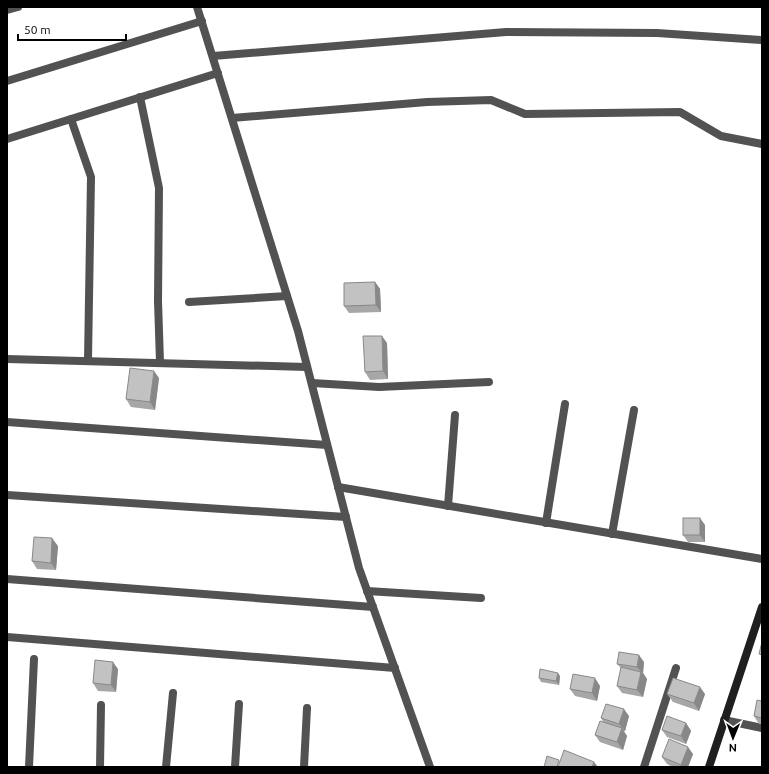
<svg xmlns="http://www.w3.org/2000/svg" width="769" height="774" font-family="Ubuntu,sans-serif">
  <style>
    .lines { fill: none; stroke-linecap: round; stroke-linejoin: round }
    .street { stroke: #525252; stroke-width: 8 }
    .secondary { stroke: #1f1f1f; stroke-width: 8 }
    .wall { fill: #a7a7a7 }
    .shaded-wall { fill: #888 }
    .building { fill: #c2c2c2; stroke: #888 }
  </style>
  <rect width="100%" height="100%" fill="#fff"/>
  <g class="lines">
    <g class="street">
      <path d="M197,7L298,331L359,568L430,767"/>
      <path d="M7,10L18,7"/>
      <path d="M213,56L506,32L657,33L761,40"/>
      <path d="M7,81L202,21"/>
      <path d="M140,97L159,188L158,301L160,362"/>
      <path d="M232,118L427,102L491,100L525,114L680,112L721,136L762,144"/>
      <path d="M71,119L91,177L88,360"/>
      <path d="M7,139L218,73"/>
      <path d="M189,302L287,296"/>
      <path d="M7,359L307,367"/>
      <path d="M312,383L379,387L489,382"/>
      <path d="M7,422L327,445"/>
      <path d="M338,487L762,559"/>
      <path d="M7,495L346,517"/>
      <path d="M448,506L455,415"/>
      <path d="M546,523L565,404"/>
      <path d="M612,534L634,410"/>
      <path d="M7,579L373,607"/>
      <path d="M367,591L481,598"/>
      <path d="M7,637L395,668"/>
      <path d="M724,720L762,728"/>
      <path d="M29,767L34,659"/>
      <path d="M100,767L101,705"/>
      <path d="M166,767L173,693"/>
      <path d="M235,767L239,704"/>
      <path d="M304,767L307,708"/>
      <path d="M644,767L676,668"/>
    </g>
    <path class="secondary" d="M709,767L762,607"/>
  </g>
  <g class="wall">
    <path d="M375,282L380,289L381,312L349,313L344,306Z"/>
    <path d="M387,343L388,379L370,380L365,372Z"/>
    <path d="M159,378L155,410L131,407L126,399Z"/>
    <path d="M705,525V542H688L683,535Z"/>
    <path d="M58,546L56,570L37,569L32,561Z"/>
    <path d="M644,662L643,673L647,679L643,697L622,693L617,686L621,668L617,664Z"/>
    <path d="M118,669L116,692L98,691L93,683Z"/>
    <path d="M560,676L559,685L541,682L539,678Z"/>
    <path d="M600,686L597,701L575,696L570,689Z"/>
    <path d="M667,694H705L699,711L673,702Z"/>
    <path d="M762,701V724H759L754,716Z"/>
    <path d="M629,716L625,731H623L627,736L623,750L600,742L595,735L604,723L601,718Z"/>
    <path d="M686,723L691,731L686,744L667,737L662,730Z"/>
    <path d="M693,754L688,767H673L667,764L662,757Z"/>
  </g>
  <g class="shaded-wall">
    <path d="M375,282L380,289L381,312L376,305Z"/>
    <path d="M382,336L387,343L388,379L383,371Z"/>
    <path d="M154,371L159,378L155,410L150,402Z"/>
    <path d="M700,518L705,525V542L700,535Z"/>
    <path d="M52,538L58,546L56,570L51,563Z"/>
    <path d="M639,655L644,662L643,673L647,679L643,697L637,690L641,672L637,667Z"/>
    <path d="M113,662L118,669L116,692L111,685Z"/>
    <path d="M558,673L560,676L559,685L556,681Z"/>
    <path d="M595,678L600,686L597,701L592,693Z"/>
    <path d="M700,687L705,694L699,711L694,703Z"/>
    <path d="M624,709L629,716L625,731L619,724Z"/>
    <path d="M686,723L691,731L686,744L681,736Z"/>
    <path d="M622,728L627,736L623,750L617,742Z"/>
    <path d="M688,747L693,754L688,767H682L681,765Z"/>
    <path d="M594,762L598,767H592Z"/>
  </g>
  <g class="building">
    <path d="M375,282L376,305L344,306V283Z"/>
    <path d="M363,336H382L383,371L365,372Z"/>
    <path d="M130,368L154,371L150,402L126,399Z"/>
    <rect x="683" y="518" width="17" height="17"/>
    <path d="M34,537L52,538L51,563L32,561Z"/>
    <path d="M762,642V655L759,654Z"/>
    <path d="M619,652L639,655L637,667L617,664Z"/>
    <path d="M95,660L113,662L111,685L93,683Z"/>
    <path d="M621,667L641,672L637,690L617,686Z"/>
    <path d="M540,669L558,673L556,681L539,678Z"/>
    <path d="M573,674L595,678L592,693L570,689Z"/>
    <path d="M673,678L700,687L694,703L667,694Z"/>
    <path d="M757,700L762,701V718L754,716Z"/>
    <path d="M606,704L624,709L619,724L601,718Z"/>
    <path d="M667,716L686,723L681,736L662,730Z"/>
    <path d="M600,721L622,728L617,742L595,735Z"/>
    <path d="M669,739L688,747L681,765L662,757Z"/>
    <path d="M564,750L594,762L592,767H558Z"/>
    <path d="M547,756L559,760L557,767H544Z"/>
  </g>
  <rect width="769" height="774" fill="none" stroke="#000000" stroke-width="16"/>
  <g transform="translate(733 738) rotate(181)" stroke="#ffffff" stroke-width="3" paint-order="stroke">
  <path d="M0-3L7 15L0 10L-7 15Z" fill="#000000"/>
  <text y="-6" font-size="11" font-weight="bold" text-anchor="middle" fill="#000000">N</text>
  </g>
  <path d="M18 34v6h108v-6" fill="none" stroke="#000000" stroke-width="2"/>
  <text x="24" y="34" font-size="12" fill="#000000" stroke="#ffffff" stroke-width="3" paint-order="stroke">50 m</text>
</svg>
